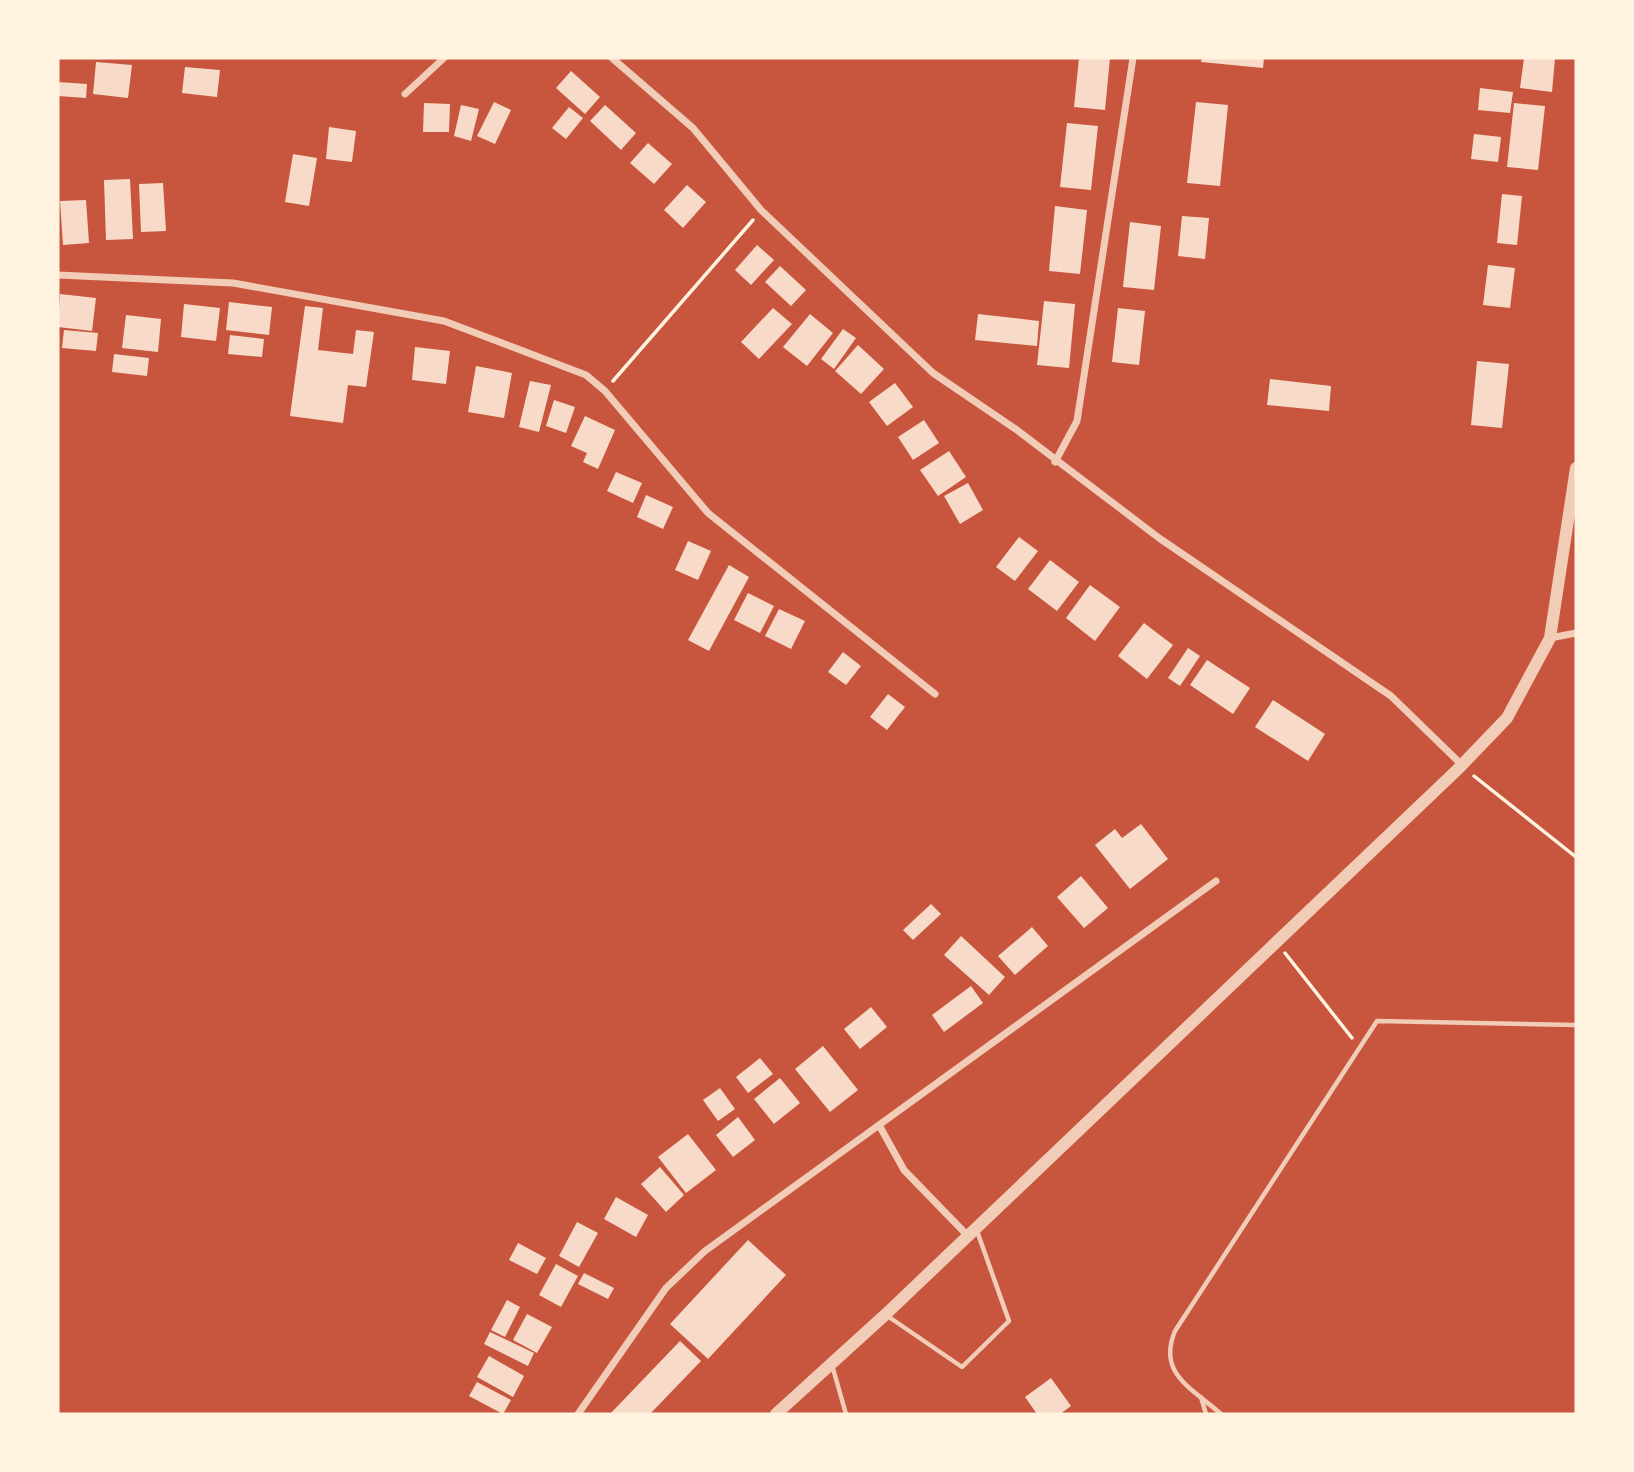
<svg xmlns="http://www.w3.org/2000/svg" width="1634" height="1472" font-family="'Times New Roman',serif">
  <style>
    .building { fill: #f7dbc8 }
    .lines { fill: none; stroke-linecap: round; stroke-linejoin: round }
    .path { stroke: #fff3e0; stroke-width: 3.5 }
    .service { stroke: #f1ccb7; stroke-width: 4.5 }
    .minor { stroke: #f1ccb7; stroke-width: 7 }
    .tertiary { stroke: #f1ccb7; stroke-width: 12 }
  </style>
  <rect width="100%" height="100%" fill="#c8553d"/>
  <g class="building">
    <path d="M1079,58H1110L1105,110L1074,107Z"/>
    <path d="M1202,58H1264L1263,68L1201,62Z"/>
    <path d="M1524,58H1555L1552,92L1520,88Z"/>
    <path d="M96,62L132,65L128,98L93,94Z"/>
    <path d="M185,67L220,70L217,97L182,93Z"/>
    <path d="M571,71L600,97L585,114L556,88Z"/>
    <path d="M58,82L87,84L86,98L58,96Z"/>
    <path d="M1480,88L1513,92L1510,113L1478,110Z"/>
    <path d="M494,102L511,110L495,144L477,136Z"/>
    <path d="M1196,102L1228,105L1220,186L1187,183Z"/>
    <path d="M424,103L450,104L449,132H423Z"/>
    <path d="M1514,103L1545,106L1538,170L1507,167Z"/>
    <path d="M461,105L479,109L471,141L454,136Z"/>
    <path d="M605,105L636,133L621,150L590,121Z"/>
    <path d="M569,107L583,118L566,139L552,128Z"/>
    <path d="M1067,123L1098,126L1091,190L1060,187Z"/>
    <path d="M329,127L356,131L352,162L326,159Z"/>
    <path d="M1474,134L1501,137L1498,162L1471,159Z"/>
    <path d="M648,143L672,164L654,184L630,163Z"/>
    <path d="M293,154L317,158L309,206L285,202Z"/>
    <path d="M130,179L133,239L106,240L104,180Z"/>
    <path d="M163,183L166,231L141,232L139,184Z"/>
    <path d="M687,185L706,202L683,228L664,210Z"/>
    <path d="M1502,194L1522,196L1517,245L1497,243Z"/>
    <path d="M86,200L89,243L63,245L60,201Z"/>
    <path d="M1055,206L1087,210L1080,274L1049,271Z"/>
    <path d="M1182,216L1209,218L1205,259L1178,256Z"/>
    <path d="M1130,222L1161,226L1154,290L1123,287Z"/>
    <path d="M757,245L774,260L751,285L735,270Z"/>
    <path d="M1488,265L1515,268L1510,308L1483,305Z"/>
    <path d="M780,266L806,290L791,306L765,282Z"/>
    <path d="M60,294L96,298L92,331L58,327Z"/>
    <path d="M1044,301L1075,304L1069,368L1037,365Z"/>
    <path d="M229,302L272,307L269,335L226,330Z"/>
    <path d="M184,304L220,308L216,341L181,337Z"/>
    <path d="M305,306L323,308L318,350L353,354L356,330L374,332L366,387L348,385L343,423L290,416Z"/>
    <path d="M773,308L792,324L759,359L741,342Z"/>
    <path d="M1118,308L1145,311L1139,365L1112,362Z"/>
    <path d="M810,314L833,333L807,366L783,347Z"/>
    <path d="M978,314L1039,321L1037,346L975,340Z"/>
    <path d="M126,315L161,319L158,352L122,348Z"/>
    <path d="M843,329L856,338L834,369L821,359Z"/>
    <path d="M64,330L98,333L96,351L62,348Z"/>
    <path d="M230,335L264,339L262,357L228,354Z"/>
    <path d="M858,345L884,369L861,394L835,371Z"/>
    <path d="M415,347L450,351L446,384L412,380Z"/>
    <path d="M114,354L149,358L147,376L112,372Z"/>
    <path d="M1477,361L1509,364L1502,428L1471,425Z"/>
    <path d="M476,366L512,373L504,418L468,412Z"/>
    <path d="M1270,379L1331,386L1329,411L1267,405Z"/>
    <path d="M530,381L551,385L539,432L519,427Z"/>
    <path d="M895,383L913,407L887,426L869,402Z"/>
    <path d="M554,400L575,407L566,433L546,426Z"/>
    <path d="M585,416L615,430L598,469L583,462L587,453L571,446Z"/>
    <path d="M924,420L939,443L913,460L898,437Z"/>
    <path d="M949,451L966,477L938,496L920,470Z"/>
    <path d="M616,472L642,483L633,503L607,491Z"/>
    <path d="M968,483L983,510L960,524L944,496Z"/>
    <path d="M646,495L673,507L663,529L637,517Z"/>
    <path d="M1019,537L1038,551L1015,581L996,567Z"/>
    <path d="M688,541L711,551L698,580L675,570Z"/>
    <path d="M1050,560L1079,582L1057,611L1028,589Z"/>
    <path d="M729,565L749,577L709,651L688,640Z"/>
    <path d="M1090,585L1120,607L1095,641L1066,618Z"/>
    <path d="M748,593L774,606L760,633L734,620Z"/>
    <path d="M779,609L805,621L791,649L765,636Z"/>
    <path d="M1144,623L1173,645L1147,679L1118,656Z"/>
    <path d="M1188,648L1200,656L1180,686L1168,678Z"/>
    <path d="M843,652L861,666L846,685L828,672Z"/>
    <path d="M1207,660L1250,688L1233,714L1190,685Z"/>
    <path d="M888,694L905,707L887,730L870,717Z"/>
    <path d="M1273,700L1325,734L1308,761L1255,727Z"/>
    <path d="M1141,824L1168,859L1130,889L1095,845L1115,829L1122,838Z"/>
    <path d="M1081,876L1108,908L1084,928L1057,897Z"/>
    <path d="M931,904L941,914L913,940L903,930Z"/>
    <path d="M1032,927L1048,946L1015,975L998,956Z"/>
    <path d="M961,936L1005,977L989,995L944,955Z"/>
    <path d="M971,986L983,1003L944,1032L932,1015Z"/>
    <path d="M871,1007L887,1027L860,1049L844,1029Z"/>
    <path d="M823,1046L858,1090L830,1112L795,1069Z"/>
    <path d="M760,1058L773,1074L748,1093L736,1077Z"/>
    <path d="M780,1078L800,1103L774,1124L754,1099Z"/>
    <path d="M720,1088L735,1109L718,1121L703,1100Z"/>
    <path d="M738,1117L755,1140L733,1157L716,1135Z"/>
    <path d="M688,1134L716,1170L686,1193L658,1157Z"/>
    <path d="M660,1167L684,1195L666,1212L641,1184Z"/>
    <path d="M616,1197L648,1215L636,1237L604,1219Z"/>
    <path d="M577,1222L598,1233L579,1267L559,1256Z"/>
    <path d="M748,1240L786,1275L708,1359L670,1324Z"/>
    <path d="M518,1243L546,1258L537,1274L509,1260Z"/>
    <path d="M556,1264L578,1276L561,1307L539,1295Z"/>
    <path d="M584,1273L614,1288L608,1299L578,1284Z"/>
    <path d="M507,1300L520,1307L505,1337L491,1330Z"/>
    <path d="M527,1314L552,1327L537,1353L513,1340Z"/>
    <path d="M490,1332L534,1353L528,1366L484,1344Z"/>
    <path d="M680,1341L701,1361L650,1414H610Z"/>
    <path d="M489,1356L524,1376L513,1397L477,1377Z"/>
    <path d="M1051,1378L1071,1406L1060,1414H1037L1025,1397Z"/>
    <path d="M477,1382L511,1400L503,1414L469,1396Z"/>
  </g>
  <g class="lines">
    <g class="path">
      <path d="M613,381L753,220"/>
      <path d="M1474,776L1576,857"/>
      <path d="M1285,953L1352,1038"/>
    </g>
    <g class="service">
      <path d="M886,1315L962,1367L1009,1321L977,1231"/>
      <path d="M832,1365L846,1414"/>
      <path d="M1201,1397L1206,1414"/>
      <path d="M1221,1414C1192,1388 1157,1374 1175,1331L1377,1021L1576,1025"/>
    </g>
    <g class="minor">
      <path d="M612,58L693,128L761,210L933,373L1017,430L1159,538L1391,696L1462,765"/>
      <path d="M405,94L444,58"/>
      <path d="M58,275L233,283L444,321L586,375L605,391L708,513L935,694"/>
      <path d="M1055,462L1077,421L1133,58"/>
      <path d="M1550,638L1576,633"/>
      <path d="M879,1125L904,1170L967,1235"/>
      <path d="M578,1414L666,1288L705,1251L1216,881"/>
    </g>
    <path class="tertiary" d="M776,1414L886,1314L1457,770L1507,718L1550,638L1576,468"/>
  </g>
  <rect width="1634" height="1472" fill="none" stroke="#fff3e0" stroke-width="119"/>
</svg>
